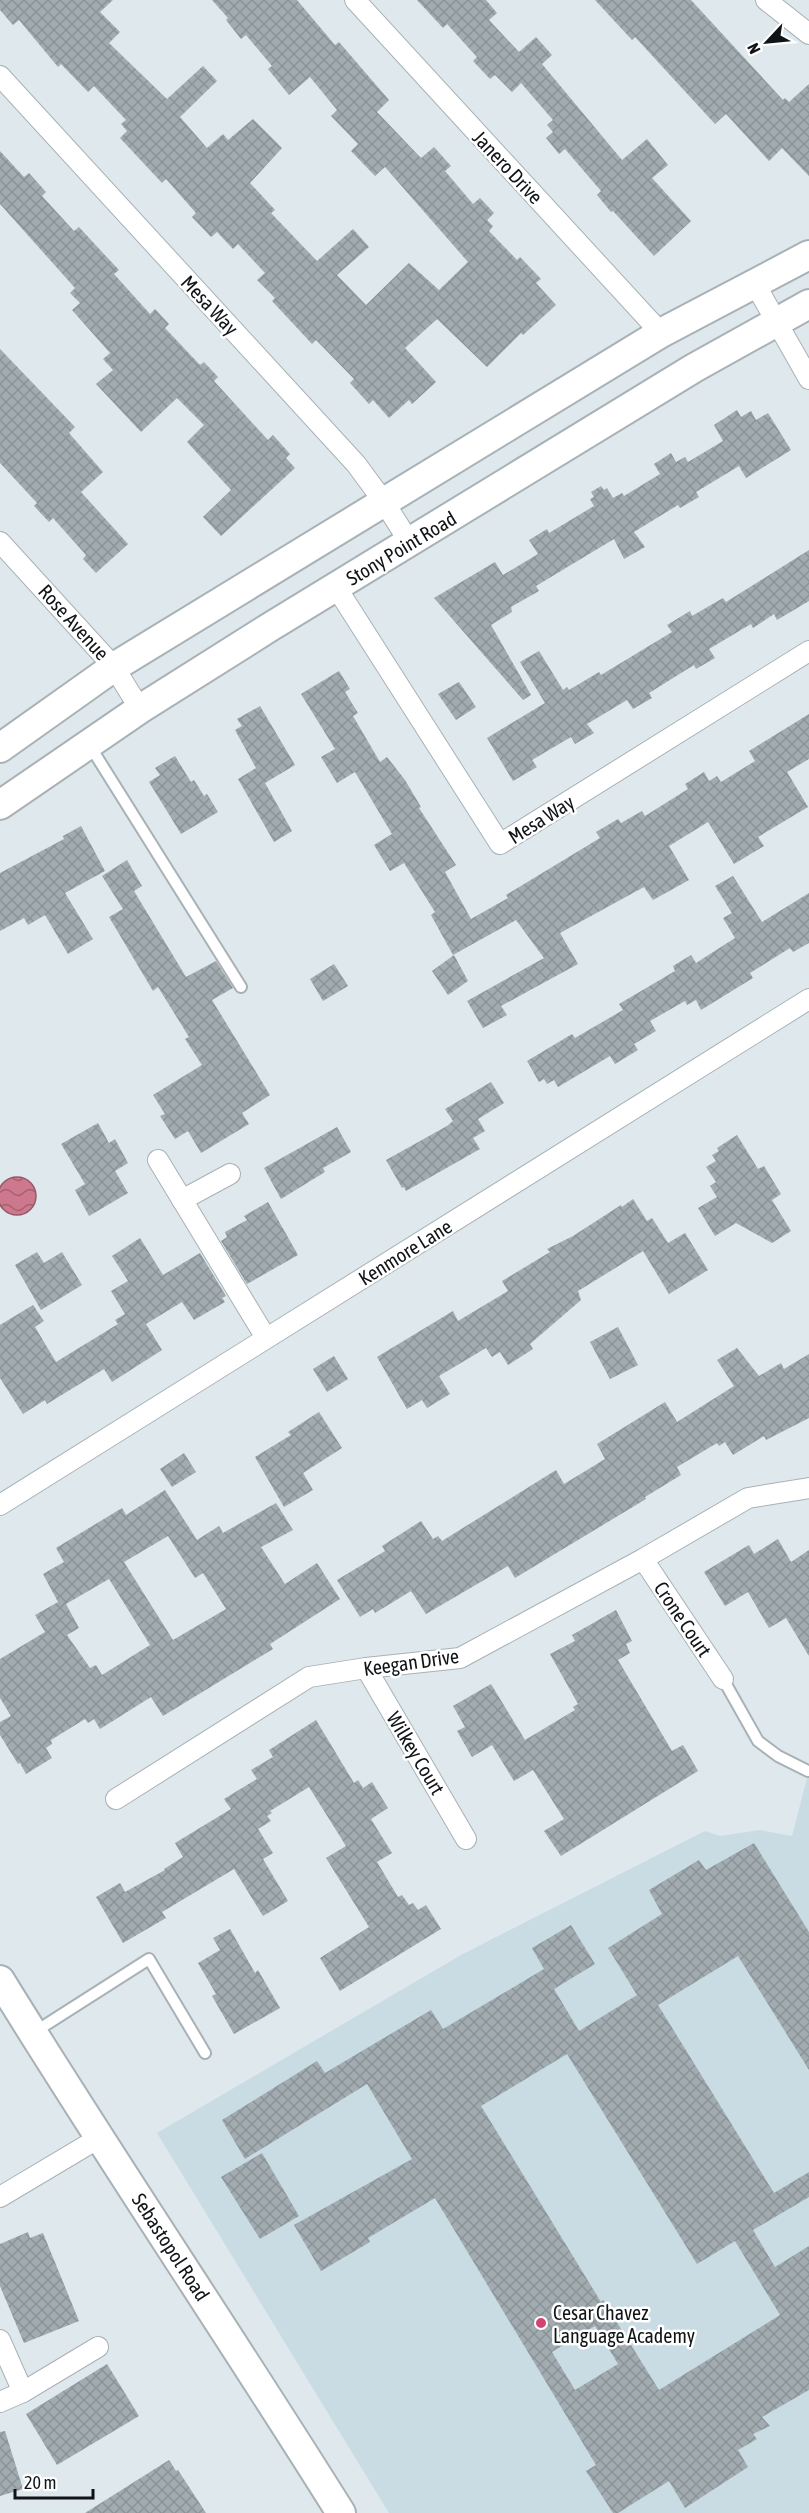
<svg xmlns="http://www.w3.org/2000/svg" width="809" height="2513" font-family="'Asap Condensed',sans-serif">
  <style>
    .built { fill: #c9dbe3 }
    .water { fill: url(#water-waves); stroke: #945a69; stroke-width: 1.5 }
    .building { fill: url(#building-cross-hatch); fill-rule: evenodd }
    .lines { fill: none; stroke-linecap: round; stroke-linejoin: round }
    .lane-casing { stroke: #a8b2b6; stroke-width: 14 }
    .street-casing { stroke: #a8b2b6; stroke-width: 22 }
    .secondary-casing { stroke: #a8b2b6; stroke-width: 32 }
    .lane { stroke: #fff; stroke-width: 10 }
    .street { stroke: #fff; stroke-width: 20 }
    .secondary { stroke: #fff; stroke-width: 28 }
    .poi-dot { fill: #d24471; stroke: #fff; stroke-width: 2 }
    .labels { text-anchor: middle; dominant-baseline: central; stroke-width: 5; stroke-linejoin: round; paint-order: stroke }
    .street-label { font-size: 20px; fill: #101416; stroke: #fff }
    .poi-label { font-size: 20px; fill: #101416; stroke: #fff; text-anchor: start }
  </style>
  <defs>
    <pattern id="water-waves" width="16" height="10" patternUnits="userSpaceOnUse" patternTransform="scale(1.5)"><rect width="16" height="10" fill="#cd788c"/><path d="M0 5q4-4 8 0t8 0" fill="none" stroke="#a56171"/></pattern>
    <pattern id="building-cross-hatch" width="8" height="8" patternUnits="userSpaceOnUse" patternTransform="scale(1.5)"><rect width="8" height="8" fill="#a2acb0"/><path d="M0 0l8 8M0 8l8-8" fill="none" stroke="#8a9397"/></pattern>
  </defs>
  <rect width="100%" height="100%" fill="#dee8ed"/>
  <path class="built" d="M809,1771V2513H389L157,2133L461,1955L705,1831L720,1836L760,1830L792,1836Z"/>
  <circle class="water" cx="17" cy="1196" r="19"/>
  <g class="building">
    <path d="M0,0H113L100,12L120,32L109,43L167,99L203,66L217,81L180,117L207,148L223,134L228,140L253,119L282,148L250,183L275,210L271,213L317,261L353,229L369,247L337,275L366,305L409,263L439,290L468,262L385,167L375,176L351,151L358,144L331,116L337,110L310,77L289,95L268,69L272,66L246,35L241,39L226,20L228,18L212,0H297L335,45L339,42L389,100L377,112L421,158L434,147L451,166L445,171L473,204L480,198L494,213L487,220L493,226L489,231L517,260L520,257L541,279L536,283L556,305L523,335L521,333L487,367L437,319L405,348L436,382L412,404L409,400L389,418L373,400L369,404L350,383L354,379L316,340L312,344L272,301L275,298L257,280L265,273L238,244L233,249L217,232L211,237L192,217L196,213L166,179L162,183L120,138L127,131L121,124L126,120L94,86L88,92L61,64L58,67L19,20L13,25L0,10Z"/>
    <path d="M417,0H486L497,13L489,20L519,52L536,37L552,55L542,64L622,160L647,139L668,165L652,178L691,221L654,256L613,211L611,212L597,195L601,191L565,149L559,154L546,138L553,132L547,125L553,120L521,83L512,92L495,75L490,79L473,61L477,57L447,24L443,28Z"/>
    <path d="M595,0H691L783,100L785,98L789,102L809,84V176L782,148L769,161L726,114L715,124L635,37L632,40Z"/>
    <path d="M0,151L24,177L29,173L46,192L42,196L74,231L79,227L102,252L119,270L114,274L150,314L155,309L169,324L165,328L200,365L204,362L218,377L214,381L268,440L273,435L290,454L286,458L295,468L221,536L203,517L231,490L187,442L204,425L177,398L141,432L96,384L113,370L103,359L110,353L72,310L80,303L70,293L75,288L0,204Z"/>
    <path d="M0,349L75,427L69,433L103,472L81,492L128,544L96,573L83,559L86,555L53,518L49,522L34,506L37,503L0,463Z"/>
    <path d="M737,410L741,417L751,411L756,420L768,413L791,450L746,478L739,466L696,492L699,497L680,508L678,505L634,532L645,547L624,559L614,539L536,586L539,591L511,607L512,612L491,625L531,695L523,700L434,598L495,562L503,575L538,554L529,540L547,529L549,533L594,506L590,499L594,497L591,492L601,486L604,490L607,488L613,498L622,493L624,496L660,474L654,464L671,453L676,462L685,457L688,462L723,441L714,425Z"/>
    <path d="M809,550V601L777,620L774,614L753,628L751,624L709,649L715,658L696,669L694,665L649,693L652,698L633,709L627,700L587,724L594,733L575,744L571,737L532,760L537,767L513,781L487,738L545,703L520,662L539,651L563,690L567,687L569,690L599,672L601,675L672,632L667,625L690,611L692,616L723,598L726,602Z"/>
    <path d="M339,671L350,689L345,692L358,713L353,716L380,762L387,757L405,780L421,807L419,808L456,865L445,872L471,919L508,898L506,895L600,838L596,832L618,819L621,823L642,811L645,816L688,789L685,784L704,772L709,781L717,776L721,782L755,761L749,751L809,714V759L787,772L808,807L758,837L764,846L734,864L708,822L669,846L689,880L653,900L644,887L560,933L578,964L501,1006L507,1015L483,1028L467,1001L544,958L516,920L453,955L431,915L435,912L404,863L390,871L374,845L392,834L355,772L337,783L321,757L335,749L301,694Z"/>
    <path d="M459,682L476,707L456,720L438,694Z"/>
    <path d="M260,706L295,765L265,783L292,831L274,842L238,779L256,768L235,730L242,726L237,719Z"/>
    <path d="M175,756L191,782L194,780L204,796L207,794L218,812L181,834L149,782L160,775L155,768Z"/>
    <path d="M81,826L105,871L65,893L93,939L68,954L45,915L28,925L24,918L0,931V873L64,839L63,836Z"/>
    <path d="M127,860L142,886L134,891L186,977L216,961L233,988L212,1000L270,1095L242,1113L249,1124L201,1153L188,1131L175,1139L160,1116L165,1114L153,1095L202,1065L185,1039L189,1037L158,987L153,991L109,917L123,909L102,876Z"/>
    <path d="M733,876L762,922L809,893V943L793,952L790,948L750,973L753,978L701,1010L696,1000L687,1005L685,1001L650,1021L656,1031L634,1044L638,1050L615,1064L610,1056L558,1087L554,1080L547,1084L544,1079L539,1082L527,1061L572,1034L575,1038L623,1010L619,1004L675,971L673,966L691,955L696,963L735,938L723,918L732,913L715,886Z"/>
    <path d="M454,955L468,981L448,995L432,971Z"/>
    <path d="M334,964L348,986L323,1001L310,979Z"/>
    <path d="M491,1082L504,1103L478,1119L485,1131L473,1138L480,1149L406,1191L404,1187L402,1188L386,1160L447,1126L453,1121L445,1109Z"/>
    <path d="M98,1123L109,1143L115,1139L128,1163L115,1171L128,1193L89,1216L75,1190L85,1184L61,1144Z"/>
    <path d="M337,1127L351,1152L323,1168L325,1172L281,1199L264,1168Z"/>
    <path d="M737,1135L758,1169L764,1166L781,1194L772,1200L791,1231L772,1243L736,1223L715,1236L698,1208L717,1197L710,1186L716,1182L706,1167L716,1161L712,1155L719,1151L717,1148Z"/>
    <path d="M633,1199L647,1221L652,1218L668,1243L685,1233L708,1270L669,1294L643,1251L578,1291L581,1300L530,1344L533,1349L508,1365L500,1352L492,1357L486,1348L439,1376L450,1394L427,1408L422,1400L407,1409L377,1357L453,1311L458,1321L508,1291L502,1281L550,1252L547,1249L573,1236L621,1205L622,1207Z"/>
    <path d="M268,1202L298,1255L247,1284L221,1241L227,1237L225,1232L247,1220L244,1216Z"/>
    <path d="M140,1238L163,1275L200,1253L226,1296L222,1298L225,1302L194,1320L182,1302L146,1324L162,1350L112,1382L104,1369L47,1404L45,1400L23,1414L0,1378V1325L33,1305L44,1321L35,1327L56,1362L118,1324L115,1320L125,1314L111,1291L128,1281L112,1256Z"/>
    <path d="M37,1252L44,1263L62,1252L82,1285L41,1310L15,1265Z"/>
    <path d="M618,1327L638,1365L610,1379L590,1342Z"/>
    <path d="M737,1348L759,1376L781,1363L784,1369L809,1354V1418L766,1440L764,1436L733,1455L725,1442L719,1446L717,1443L677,1467L681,1475L645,1497L646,1499L515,1578L508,1566L426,1614L411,1591L375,1613L373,1609L360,1617L337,1580L385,1551L382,1546L421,1521L433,1539L438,1536L442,1541L556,1470L564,1484L605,1459L597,1444L665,1402L677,1422L734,1386L717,1360Z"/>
    <path d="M334,1356L348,1379L327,1392L313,1369Z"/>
    <path d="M319,1412L342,1448L303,1473L313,1490L284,1507L255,1457L291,1435L288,1432Z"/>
    <path d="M184,1453L196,1472L172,1487L160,1469Z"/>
    <path d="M165,1490L197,1540L219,1526L223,1533L276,1503L293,1530L261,1547L285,1584L317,1563L340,1599L270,1644L273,1649L163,1716L151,1697L100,1729L94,1719L88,1723L85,1719L51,1740L52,1744L46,1748L52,1758L26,1774L20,1763L18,1764L0,1735V1722L11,1716L0,1698V1659L45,1632L35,1615L58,1602L43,1574L64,1562L56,1548L122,1508L126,1515ZM168,1536L195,1578L203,1573L226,1609L173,1640L124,1562ZM109,1579L150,1645L102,1675L96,1665L90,1668L67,1635L79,1628L66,1604Z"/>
    <path d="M778,1539L791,1562L809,1550V1656L786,1618L769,1628L748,1592L725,1606L704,1572L749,1545L754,1554Z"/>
    <path d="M616,1610L632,1641L626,1644L630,1653L618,1660L672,1751L683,1745L698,1771L561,1856L544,1831L564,1819L533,1770L514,1781L492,1745L472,1757L457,1731L465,1727L453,1706L491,1684L525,1740L575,1710L573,1707L578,1704L550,1654L575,1641L572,1635Z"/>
    <path d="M316,1720L354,1783L358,1780L363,1788L372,1782L388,1808L371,1819L392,1853L377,1862L398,1897L402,1895L409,1905L413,1903L418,1910L426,1905L441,1929L340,1991L320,1958L369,1927L326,1858L346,1846L309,1787L270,1811L272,1813L267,1816L271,1821L258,1829L273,1853L263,1859L288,1901L263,1916L234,1869L162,1912L166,1918L123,1943L96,1897L120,1883L125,1892L165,1870L164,1869L183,1857L175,1843L231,1809L224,1799L257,1779L251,1770L273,1757L269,1750Z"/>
    <path d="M754,1843L809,1932V2070L738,1956L658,2005L774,2193L809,2172V2197L753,2230L775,2267L809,2246V2390L762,2417L770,2426L753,2434L757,2439L738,2450L748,2467L685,2508L669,2481L618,2513H613L586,2471L596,2465L435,2198L368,2238L370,2242L321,2271L294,2225L412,2159L367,2084L245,2159L222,2120L317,2061L325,2073L431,2010L443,2029L544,1969L532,1948L571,1925L595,1964L554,1989L579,2031L637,1995L608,1948L662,1914L649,1890L699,1860L706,1870ZM567,2054L697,2264L735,2241L780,2315L659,2390L603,2300L601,2302L481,2106ZM595,2326L618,2364L575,2390L552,2352Z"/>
    <path d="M230,1929L255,1973L258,1970L280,2008L234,2034L212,1996L216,1994L198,1963L220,1950L213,1938Z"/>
    <path d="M262,2153L299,2216L260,2239L221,2177Z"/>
    <path d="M28,2232L30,2238L43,2233L79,2321L24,2343L0,2286V2244Z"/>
    <path d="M107,2364L139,2416L57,2465L26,2414Z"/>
    <path d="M5,2431L23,2489L0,2496V2432Z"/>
    <path d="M169,2460L176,2471L178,2470L206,2513H85Z"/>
  </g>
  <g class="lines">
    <g class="lane-casing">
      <g id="lane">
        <path d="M90,746L241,987"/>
        <path d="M723,1679L758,1741L778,1756L808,1771"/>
        <path d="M33,2033L149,1959L205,2053"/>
      </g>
    </g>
    <g class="street-casing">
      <g id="street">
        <path d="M355,0L661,333"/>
        <path d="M766,0L809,34"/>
        <path d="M0,76L356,464L384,502L410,543"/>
        <path d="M755,284L809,379"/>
        <path d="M0,542L114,667L140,709"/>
        <path d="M336,587L500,844L809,651"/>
        <path d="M158,1160L266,1338"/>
        <path d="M182,1200L230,1174"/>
        <path d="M0,1505L809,999"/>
        <path d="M643,1559L723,1679"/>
        <path d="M366,1668L466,1839"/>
        <path d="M116,1799L309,1677L366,1668L460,1658L643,1559L748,1498L809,1488"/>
        <path d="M0,2197L99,2138"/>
        <path d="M0,2340L23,2392"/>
        <path d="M0,2402L23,2392L98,2347"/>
      </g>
    </g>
    <g class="secondary-casing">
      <g id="secondary">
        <path d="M0,748L114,667L384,502L661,333L809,255"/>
        <path d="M0,805L140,709L270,627L694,368L809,304"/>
        <path d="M0,1980C111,2160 229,2334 341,2513"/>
      </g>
    </g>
    <use href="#lane" class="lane"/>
    <use href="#street" class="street"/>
    <use href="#secondary" class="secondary"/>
  </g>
  <circle class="poi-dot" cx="541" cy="2323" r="6"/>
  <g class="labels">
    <g class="street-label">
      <text transform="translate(508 167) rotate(47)">Janero Drive</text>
      <text transform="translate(210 305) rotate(47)">Mesa Way</text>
      <text transform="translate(401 548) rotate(-31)">Stony Point Road</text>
      <text transform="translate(74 622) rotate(48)">Rose Avenue</text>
      <text transform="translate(541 819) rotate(-32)">Mesa Way</text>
      <text transform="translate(405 1252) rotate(-32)">Kenmore Lane</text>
      <text transform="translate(683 1619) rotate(56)">Crone Court</text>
      <text transform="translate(411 1662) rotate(-8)">Keegan Drive</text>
      <text transform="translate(416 1753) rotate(59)">Wilkey Court</text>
      <text transform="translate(171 2247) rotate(57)">Sebastopol Road</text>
    </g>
    <g class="poi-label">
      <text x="553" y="2312">Cesar Chavez<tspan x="553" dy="23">Language Academy</tspan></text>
    </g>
  </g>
  <g transform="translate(767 42) rotate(244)" stroke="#ffffff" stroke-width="4.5" paint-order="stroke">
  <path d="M0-4.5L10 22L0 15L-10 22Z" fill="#101416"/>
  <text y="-9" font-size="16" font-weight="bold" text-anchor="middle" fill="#101416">N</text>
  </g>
  <path d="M15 2489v9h78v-9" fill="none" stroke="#101416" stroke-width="3"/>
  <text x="24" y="2489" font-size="18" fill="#101416" stroke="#ffffff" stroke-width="4.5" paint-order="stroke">20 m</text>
</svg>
